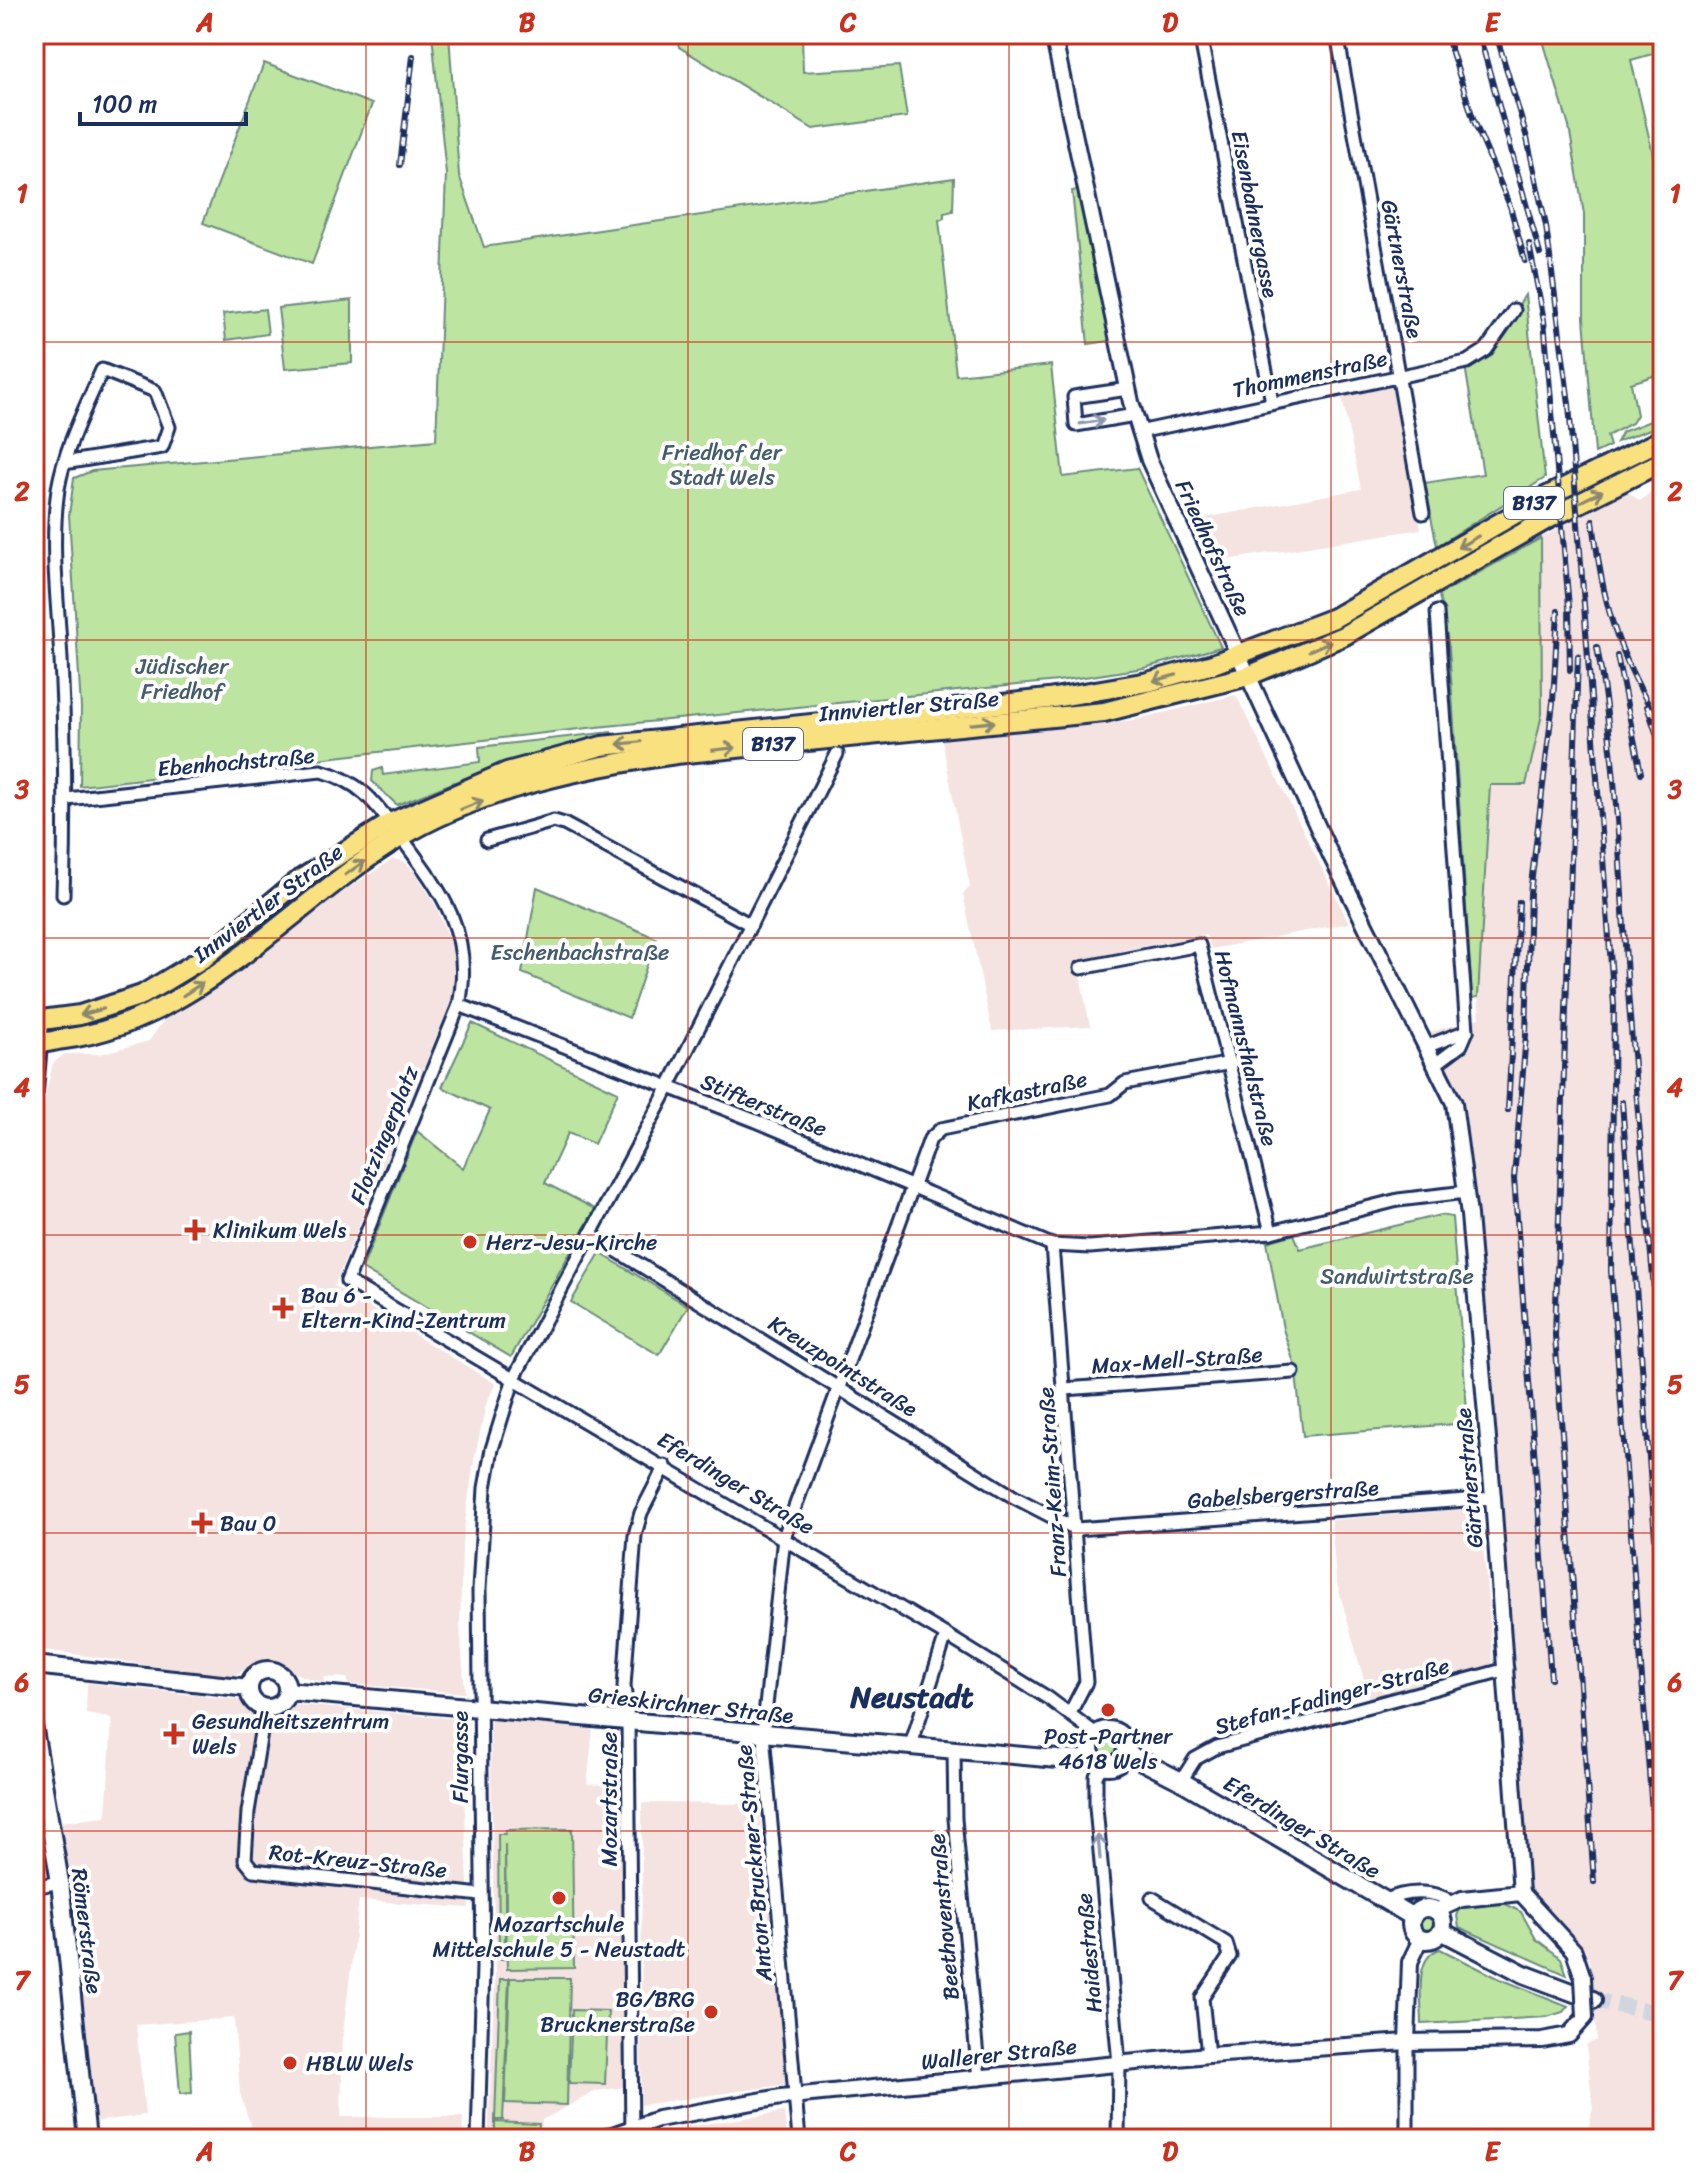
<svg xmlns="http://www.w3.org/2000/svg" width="1697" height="2173" font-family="Sriracha,sans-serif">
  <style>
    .built { fill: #f4e3e1 }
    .green { fill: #bde4a0; stroke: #6c8a7f; stroke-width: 2 }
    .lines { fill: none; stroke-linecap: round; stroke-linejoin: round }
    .secondary-tunnel { stroke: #d1d5df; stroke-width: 16; stroke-dasharray: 16 8; stroke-linecap: butt }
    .minor-casing { stroke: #1b2f5e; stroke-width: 17 }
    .tertiary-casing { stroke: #1b2f5e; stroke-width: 20 }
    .secondary-casing { stroke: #1b2f5e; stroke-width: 22 }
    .primary-casing { stroke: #1b2f5e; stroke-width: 24 }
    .minor { stroke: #fff; stroke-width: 11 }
    .tertiary { stroke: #fff; stroke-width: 14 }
    .secondary { stroke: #fff; stroke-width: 16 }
    .primary { stroke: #fae180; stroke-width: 18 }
    .rail-casing { stroke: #1b2f5e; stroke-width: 6 }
    .rail { stroke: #fff; stroke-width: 3; stroke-dasharray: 9; stroke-linecap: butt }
    .tertiary-bridge-casing { stroke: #1b2f5e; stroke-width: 20; stroke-linecap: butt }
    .tertiary-bridge { stroke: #fff; stroke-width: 14 }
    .oneway { stroke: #8d97ae }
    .oneway2 { stroke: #8a886f }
    .grid { fill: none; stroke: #c8321e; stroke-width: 2; stroke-opacity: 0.55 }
    .poi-dot { fill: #c8321e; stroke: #fff; stroke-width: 3 }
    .labels { text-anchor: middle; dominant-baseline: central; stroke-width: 8; stroke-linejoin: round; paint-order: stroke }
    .shield { fill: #fff; stroke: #5f6d8e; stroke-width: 2 }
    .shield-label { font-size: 20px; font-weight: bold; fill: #1b2f5e }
    .street-label { font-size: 22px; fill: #1b2f5e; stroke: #fff }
    .park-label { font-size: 22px; fill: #445c6e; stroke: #fff }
    .poi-label { font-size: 22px; fill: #1b2f5e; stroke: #fff; text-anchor: start }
    .district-label { font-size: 30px; font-weight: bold; fill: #1b2f5e; stroke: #fff }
    .neatline { fill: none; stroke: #c8321e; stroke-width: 3 }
    .grid-label { font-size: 26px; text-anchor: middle; font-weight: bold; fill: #c8321e }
  </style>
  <rect width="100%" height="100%" fill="#fff"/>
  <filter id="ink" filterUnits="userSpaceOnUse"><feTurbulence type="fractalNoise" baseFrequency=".0125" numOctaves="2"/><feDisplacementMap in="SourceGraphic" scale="16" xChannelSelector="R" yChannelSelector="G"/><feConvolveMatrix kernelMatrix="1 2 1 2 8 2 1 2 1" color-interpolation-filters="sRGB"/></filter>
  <g filter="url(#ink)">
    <g class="built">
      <path d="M1395,382L1421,529L1220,561L1199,519L1361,489L1341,393Z"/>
      <path d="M1663,482V2139H1586L1593,2108L1586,2045L1597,2040L1590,1964L1585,1949L1530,1894L1465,1105L1430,1032L1480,1018L1478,997L1490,784L1539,608L1541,538L1627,491L1640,501Z"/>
      <path d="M1236,695L1349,923L1211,949L1206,935L1124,950L1078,965L1090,1026L992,1031L963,894L970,887L942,740L1134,720Z"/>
      <path d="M393,859L405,862L415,872L435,904L452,945L454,993L334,1286L496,1384L487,1401L474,1460L462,1543L460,1628L465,1693L349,1684L347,1678L325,1677L324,1682L314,1680L297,1674L277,1660L265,1658L231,1677L45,1650L35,1641L34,1618V1174L35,1140L53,1063L65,1054H100L149,1041L164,1020L213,989L327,902Z"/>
      <path d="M1480,1508L1493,1664L1369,1698L1336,1580L1331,1520Z"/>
      <path d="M87,1683L247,1701L261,1715L271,1716L289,1704L461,1719L469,1908L359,1900L343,2033L341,2117H463L462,2139H255L240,2093L234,2018L136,2025L145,2115L93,2122L58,1822L106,1817L112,1718L86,1714Z"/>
      <path d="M490,1717L593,1730L587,1784L624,1786V2087L596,2091L542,2120L541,2139H488L495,1976Z"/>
      <path d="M642,1803L759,1804L788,2084L641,2105Z"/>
      <path d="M784,2112L787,2139H637V2134Z"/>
    </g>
    <g class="green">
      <path d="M432,34H449L459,175L484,247L954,178L953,211L944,213V218L939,220L956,375L1051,365L1063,477L1137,468L1221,647L1144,668L1058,681L597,727L80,786L81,708L69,515L74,478L92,471L436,440L446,174Z"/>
      <path d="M676,34H802L803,72L899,66L907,117L813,129L679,47Z"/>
      <path d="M1541,34L1663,36V51L1631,60L1663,197V373L1631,383L1637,415L1632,423L1607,436L1610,446L1595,453L1584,318V214L1569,127Z"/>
      <path d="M264,63L372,104L312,264L203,223Z"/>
      <path d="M1077,190L1110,341L1088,344L1072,191Z"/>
      <path d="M1525,295L1545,478L1437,546L1424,483L1483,474L1465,366L1485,357Z"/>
      <path d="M352,300V363L285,369L278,308Z"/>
      <path d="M265,309L268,334L226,340L223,314Z"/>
      <path d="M1663,416V424L1616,442L1622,432Z"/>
      <path d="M1541,538L1542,714L1526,785H1490L1478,997L1472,998L1449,648L1439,595Z"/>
      <path d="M611,732L612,737L508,761L397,805L372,781L373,771L382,768L383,775L480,762L479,747Z"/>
      <path d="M537,887L656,938L629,1018L522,973Z"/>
      <path d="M472,1023L618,1092L594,1144L568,1133L545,1183L595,1209L511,1357L362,1269L417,1131L463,1168L490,1110L442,1087Z"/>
      <path d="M1440,1215L1452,1217L1468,1423L1303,1436L1295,1366L1283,1329L1267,1242L1294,1234L1300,1249Z"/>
      <path d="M600,1253L688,1306L659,1355L571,1302Z"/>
      <circle cx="1108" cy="1747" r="9"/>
      <path d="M572,1829L574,1968L507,1969L505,1844V1959H499L498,1834H505L506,1830Z"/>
      <path d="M1486,1900L1504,1903L1521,1912L1536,1939L1561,1958L1567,1975L1459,1927L1457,1916L1461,1906Z"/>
      <circle cx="1427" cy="1925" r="9"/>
      <path d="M1440,1949L1498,1978L1568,2006L1563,2012L1547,2017L1422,2024C1422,2000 1413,1957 1440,1949Z"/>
      <path d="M510,1978H570L567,2105L505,2103Z"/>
      <path d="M500,1979H509L503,2120H495Z"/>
      <path d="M572,2010L608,2011L605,2084L569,2083Z"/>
      <path d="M189,2031L192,2093L180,2094L175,2033Z"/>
      <path d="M495,2122L539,2124L538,2139H495Z"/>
    </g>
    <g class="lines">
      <path class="secondary-tunnel" d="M1593,2000L1663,2014"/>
      <g class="minor-casing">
        <g id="minor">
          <path d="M1200,34L1272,402"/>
          <path d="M1337,34L1423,513"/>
          <path d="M1128,389L1074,397L1076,425L1135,415"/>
          <path d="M1139,432L1467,362L1486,350L1514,310"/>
          <path d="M67,799L321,771C361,781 377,805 400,836C441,891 474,932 459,1005L347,1281L946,1635L1048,1698L1096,1734"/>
          <path d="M487,840L554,821L564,824L751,925"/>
          <path d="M63,895C66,816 65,738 61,659C58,603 50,545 58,489C65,447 85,409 102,370L155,391L169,427L162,447L64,463"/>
          <path d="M1081,968L1199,945L1271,1232"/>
          <path d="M459,1005L756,1121L1052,1245L1090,1247L1271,1232L1398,1200L1466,1192"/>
          <path d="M1428,1046L1467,1031"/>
          <path d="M1437,1063L1461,1045L1467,1031L1437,612"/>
          <path d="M590,1234L1014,1497L1076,1529L1493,1498"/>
          <path d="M1052,1245L1086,1682L1070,1713"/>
          <path d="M1065,1389L1293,1372"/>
          <path d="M265,1708L248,1812L245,1860L253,1870L481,1895"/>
          <path d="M910,1748L946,1635"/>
          <path d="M954,1750L955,1819L979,2079"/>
          <path d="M1102,1765L1096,1776V1807L1119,2064L1118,2139"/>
          <path d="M1181,1781L1195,1759L1217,1747L1507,1669"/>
          <path d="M34,1887L60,1882"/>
          <path d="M1152,1898L1226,1943L1230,1956L1202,1998L1208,2055"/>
          <path d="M1384,1901C1404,1891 1433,1889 1451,1902"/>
          <path d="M478,2139L483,1967L479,1590L485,1488L492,1449L514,1378L663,1098L837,754"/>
          <path d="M632,2139L628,1720L624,1686L635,1535L641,1513L665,1466"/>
          <path d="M799,2139L763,1734L784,1537L930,1139L941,1129L1110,1095L1125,1083L1231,1063"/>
          <path d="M1407,2139V2042"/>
        </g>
      </g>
      <g class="tertiary-casing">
        <g id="tertiary">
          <path d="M1053,34L1131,402L1149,460L1332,858L1454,1103L1469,1215L1493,1498L1521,1893"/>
          <path d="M1521,1893L1574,1951L1583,1978"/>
          <path d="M1436,1911L1462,1899L1521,1893"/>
          <path d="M1407,2042L1410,1962L1421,1939"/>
          <path d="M601,2139L658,2119L781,2097L1208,2055L1407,2042L1542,2040L1569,2035L1585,2017"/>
        </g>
      </g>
      <g class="secondary-casing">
        <g id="secondary">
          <path d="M34,1091L40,1021"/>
          <path d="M34,1665L249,1688"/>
          <circle cx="268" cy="1689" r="19"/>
          <path d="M287,1691L1058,1759L1079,1760L1091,1756"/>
          <circle cx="1108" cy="1748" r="18"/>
          <path d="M34,1730L60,1882L87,2139"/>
          <path d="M1126,1753L1181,1781L1413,1917"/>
          <circle cx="1427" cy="1924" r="16"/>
          <path d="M1441,1931L1524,1974L1593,2000"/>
        </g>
      </g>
      <g class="primary-casing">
        <g id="primary">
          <path d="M34,1021L80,1015L142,995L205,957L298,881L390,823L507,772L602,746L1048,699L1148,682L1213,664L1334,618L1541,499L1663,439"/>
          <path d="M34,1043C44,1044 54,1040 64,1039C197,1022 289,904 399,838C479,789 584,767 676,754L1104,712L1248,676L1343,636L1544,521L1663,461"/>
        </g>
      </g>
      <use href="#minor" class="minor"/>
      <use href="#tertiary" class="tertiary"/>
      <use href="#secondary" class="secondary"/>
      <use href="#primary" class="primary"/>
      <g class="rail-casing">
        <g id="rail">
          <path d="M1446,34L1474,121L1510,206L1525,261"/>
          <path d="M1479,34L1540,254"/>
          <path d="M1496,34L1527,138L1546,226L1569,404L1614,1005L1611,1271L1663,1956"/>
          <path d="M400,165L413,56"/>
          <path d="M1529,244L1544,320L1569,607L1570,670"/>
          <path d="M1593,520C1602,601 1615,646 1655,716"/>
          <path d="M1597,647C1617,760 1620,876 1628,991C1638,1125 1652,1258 1663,1391"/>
          <path d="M1578,656L1555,1335L1594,1882"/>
          <path d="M1617,656L1641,773"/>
          <path d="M1647,706L1663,753"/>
          <path d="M1622,1102L1663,1643"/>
          <path d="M1508,1110L1519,902"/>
          <path d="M1551,1679L1514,1178L1526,1035L1530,893L1553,702L1558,611"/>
        </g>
      </g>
      <use href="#rail" class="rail"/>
      <g class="tertiary-bridge-casing">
        <path id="tertiary-bridge" d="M1583,1978L1585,2017"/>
      </g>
      <use href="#tertiary-bridge" class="tertiary-bridge"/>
    </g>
    <defs><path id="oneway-shaft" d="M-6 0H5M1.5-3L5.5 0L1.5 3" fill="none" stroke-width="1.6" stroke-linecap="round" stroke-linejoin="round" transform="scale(2)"/></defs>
    <g class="oneway">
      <use href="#oneway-shaft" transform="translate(1092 422) rotate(-9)"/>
      <use href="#oneway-shaft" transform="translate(1099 1847) rotate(-95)"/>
    </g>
    <g class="oneway2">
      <use href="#oneway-shaft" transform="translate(1592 496) rotate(-27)"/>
      <use href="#oneway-shaft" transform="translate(1468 542) rotate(150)"/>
      <use href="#oneway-shaft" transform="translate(1320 646) rotate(-24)"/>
      <use href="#oneway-shaft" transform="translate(1165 678) rotate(165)"/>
      <use href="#oneway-shaft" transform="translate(983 723) rotate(-5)"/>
      <use href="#oneway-shaft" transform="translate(629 743) rotate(174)"/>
      <use href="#oneway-shaft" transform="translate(724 749) rotate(-6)"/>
      <use href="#oneway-shaft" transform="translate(472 805) rotate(-22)"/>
      <use href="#oneway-shaft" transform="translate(355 868) rotate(-35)"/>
      <use href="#oneway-shaft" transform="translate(193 989) rotate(-33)"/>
      <use href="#oneway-shaft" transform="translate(92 1012) rotate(165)"/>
    </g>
  </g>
  <path class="grid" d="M366,34V2139M688,34V2139M1009,34V2139M1331,34V2139M34,342H1663M34,640H1663M34,938H1663M34,1235H1663M34,1533H1663M34,1831H1663"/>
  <g class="poi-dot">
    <path d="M191 1218h8v8h8v8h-8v8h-8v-8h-8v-8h8z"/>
    <circle cx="470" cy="1242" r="8"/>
    <path d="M279 1296h8v8h8v8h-8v8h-8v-8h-8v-8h8z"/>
    <path d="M198 1511h8v8h8v8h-8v8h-8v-8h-8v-8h8z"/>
    <circle cx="1108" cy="1710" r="8"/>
    <path d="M170 1722h8v8h8v8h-8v8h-8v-8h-8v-8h8z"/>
    <circle cx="559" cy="1898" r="8"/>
    <circle cx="711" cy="2012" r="8"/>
    <circle cx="290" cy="2063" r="8"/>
  </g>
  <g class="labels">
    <g class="shield">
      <rect x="1504" y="487" width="60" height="32" rx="6"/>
      <rect x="743" y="728" width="60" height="32" rx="6"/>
    </g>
    <g class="shield-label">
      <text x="1534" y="503">B137</text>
      <text x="773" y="744">B137</text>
    </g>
    <g class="street-label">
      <text transform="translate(1255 214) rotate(79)">Eisenbahnergasse</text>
      <text transform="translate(1402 269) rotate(79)">Gärtnerstraße</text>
      <text transform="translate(1310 374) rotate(-12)">Thommenstraße</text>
      <text transform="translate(1213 548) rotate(65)">Friedhofstraße</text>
      <text transform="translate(909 706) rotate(-5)">Innviertler Straße</text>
      <text transform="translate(236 762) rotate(-5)">Ebenhochstraße</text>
      <text transform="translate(268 903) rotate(-37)">Innviertler Straße</text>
      <text transform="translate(1246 1048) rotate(76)">Hofmannsthalstraße</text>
      <text transform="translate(1027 1091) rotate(-12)">Kafkastraße</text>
      <text transform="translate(764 1105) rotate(22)">Stifterstraße</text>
      <text transform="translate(384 1135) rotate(-68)">Flotzingerplatz</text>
      <text transform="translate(1177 1360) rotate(-4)">Max-Mell-Straße</text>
      <text transform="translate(843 1366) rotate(32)">Kreuzpointstraße</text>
      <text transform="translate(1469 1478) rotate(-95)">Gärtnerstraße</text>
      <text transform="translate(1052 1482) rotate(-94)">Franz-Keim-Straße</text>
      <text transform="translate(736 1483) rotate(31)">Eferdinger Straße</text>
      <text transform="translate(1283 1494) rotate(-4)">Gabelsbergerstraße</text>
      <text transform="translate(1332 1696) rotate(-15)">Stefan-Fadinger-Straße</text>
      <text transform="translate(691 1705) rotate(6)">Grieskirchner Straße</text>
      <text transform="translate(460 1757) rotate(-90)">Flurgasse</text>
      <text transform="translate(609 1799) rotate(-90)">Mozartstraße</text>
      <text transform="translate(1302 1827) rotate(31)">Eferdinger Straße</text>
      <text transform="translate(358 1861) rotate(6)">Rot-Kreuz-Straße</text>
      <text transform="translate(754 1863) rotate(-95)">Anton-Bruckner-Straße</text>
      <text transform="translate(944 1917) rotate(-95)">Beethovenstraße</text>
      <text transform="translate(87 1931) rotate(83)">Römerstraße</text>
      <text transform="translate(1089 1953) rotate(-95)">Haidestraße</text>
      <text transform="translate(999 2054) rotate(-6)">Wallerer Straße</text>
    </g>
    <g class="park-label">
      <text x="722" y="452">Friedhof der<tspan x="722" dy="25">Stadt Wels</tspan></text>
      <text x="182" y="666">Jüdischer<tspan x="182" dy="25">Friedhof</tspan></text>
      <text x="580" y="952">Eschenbachstraße</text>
      <text x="1397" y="1276">Sandwirtstraße</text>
    </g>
    <g class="poi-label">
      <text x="213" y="1230">Klinikum Wels</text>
      <text x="486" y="1242">Herz-Jesu-Kirche</text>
      <text x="301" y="1295">Bau 6 -<tspan x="301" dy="25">Eltern-Kind-Zentrum</tspan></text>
      <text x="220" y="1523">Bau 0</text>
      <text x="192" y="1721">Gesundheitszentrum<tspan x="192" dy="25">Wels</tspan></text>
      <text x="1108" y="1736" text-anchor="middle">Post-Partner<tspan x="1108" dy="25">4618 Wels</tspan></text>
      <text x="559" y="1924" text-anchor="middle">Mozartschule<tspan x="559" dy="25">Mittelschule 5 - Neustadt</tspan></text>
      <text x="695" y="1999" text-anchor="end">BG/BRG<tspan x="695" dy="25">Brucknerstraße</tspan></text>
      <text x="306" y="2063">HBLW Wels</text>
    </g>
    <g class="district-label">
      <text x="912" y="1697">Neustadt</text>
    </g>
  </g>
  <rect width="1697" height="2173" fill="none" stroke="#fff" stroke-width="88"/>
  <path d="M80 112v12h166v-12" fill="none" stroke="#1b2f5e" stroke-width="4"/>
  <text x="92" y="112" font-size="24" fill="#1b2f5e" stroke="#ffffff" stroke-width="6" paint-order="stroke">100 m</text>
  <rect x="44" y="44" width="1609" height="2085" class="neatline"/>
  <g class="grid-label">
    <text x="205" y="31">A</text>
    <text x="527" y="31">B</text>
    <text x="848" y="31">C</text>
    <text x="1170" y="31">D</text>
    <text x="1492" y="31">E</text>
    <text x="22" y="202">1</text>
    <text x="1675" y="202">1</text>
    <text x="22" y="500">2</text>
    <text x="1675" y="500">2</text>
    <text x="22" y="798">3</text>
    <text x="1675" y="798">3</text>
    <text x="22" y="1096">4</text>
    <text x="1675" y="1096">4</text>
    <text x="22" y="1393">5</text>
    <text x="1675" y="1393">5</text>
    <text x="22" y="1691">6</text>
    <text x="1675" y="1691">6</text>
    <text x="22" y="1989">7</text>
    <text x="1675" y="1989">7</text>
    <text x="205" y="2160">A</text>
    <text x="527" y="2160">B</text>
    <text x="848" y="2160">C</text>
    <text x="1170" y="2160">D</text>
    <text x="1492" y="2160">E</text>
  </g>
</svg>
